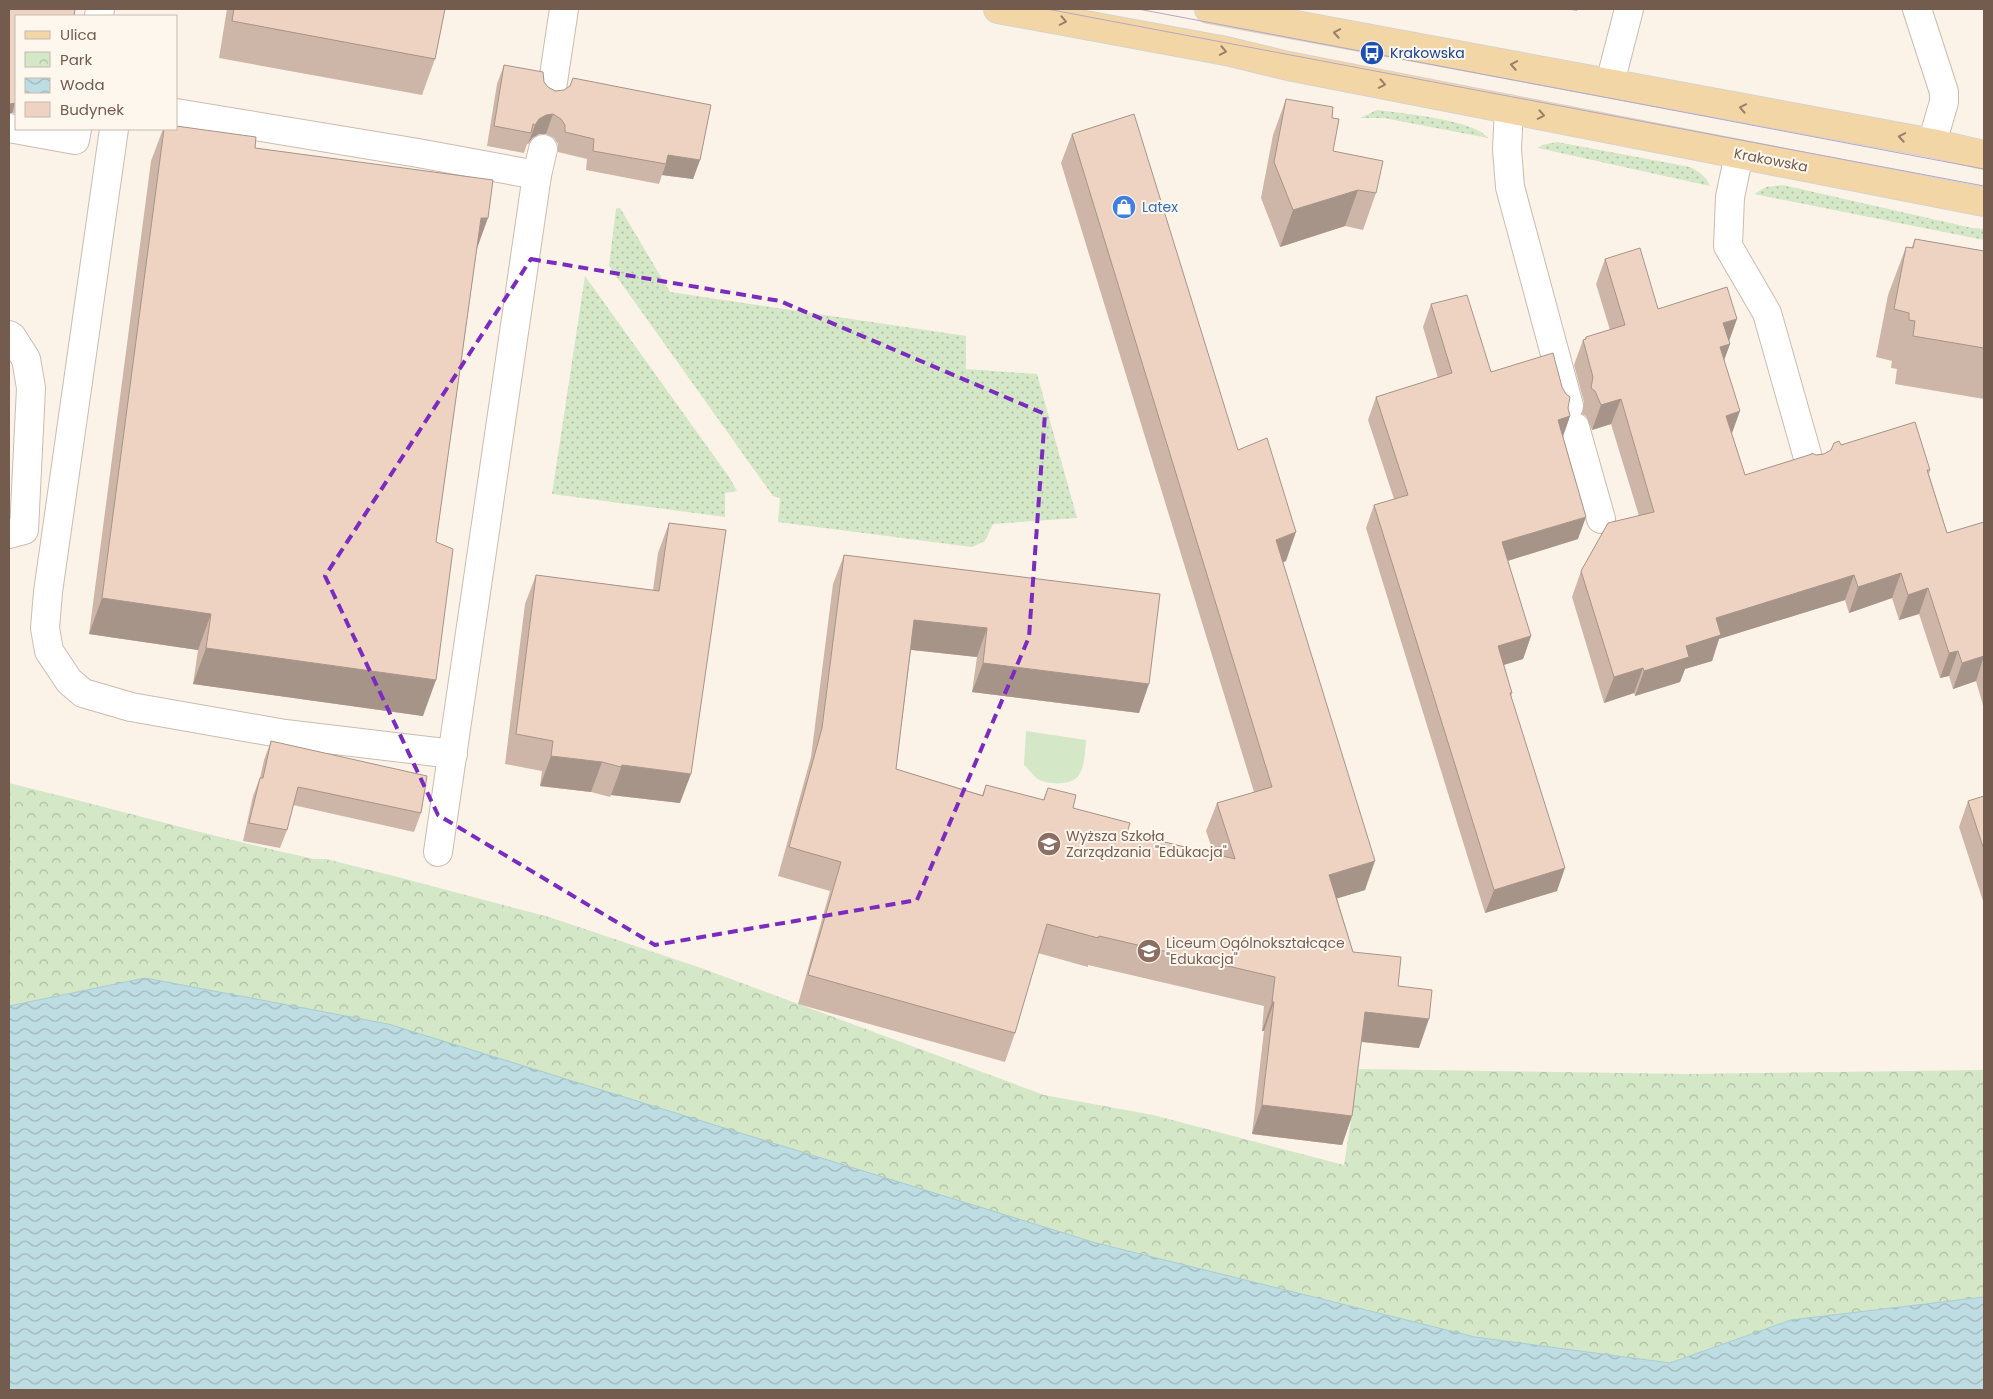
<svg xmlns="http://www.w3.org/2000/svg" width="1993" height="1399" font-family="Poppins,sans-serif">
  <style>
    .grass { fill: url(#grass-dots) }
    .park { fill: url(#park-crowns) }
    .garden { fill: #d4e7c7 }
    .water { fill: url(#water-waves); stroke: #a5ccd4 }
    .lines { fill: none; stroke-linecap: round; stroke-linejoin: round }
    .minor-casing { stroke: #ccbbaf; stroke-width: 30 }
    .major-casing { stroke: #d8d1cd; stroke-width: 30 }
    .minor { stroke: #fff; stroke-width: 28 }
    .major { stroke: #f3d6a6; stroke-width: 28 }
    .tram { stroke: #b6a7c4; stroke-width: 1 }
    .wall { fill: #cdb5a7 }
    .shaded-wall { fill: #a79488 }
    .building { fill: #eed3c2; stroke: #a79488 }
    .oneway { stroke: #998068 }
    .marked { fill: none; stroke: #7b2cbf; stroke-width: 4; stroke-dasharray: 10 6; stroke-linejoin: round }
    .labels { text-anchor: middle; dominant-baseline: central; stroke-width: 4; stroke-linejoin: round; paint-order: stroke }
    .transit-label { font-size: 14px; fill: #164399; stroke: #fdf7ee; text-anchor: start }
    .street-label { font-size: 14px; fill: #735b4e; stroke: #fdf7ee }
    .shop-label { font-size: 14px; fill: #366cbe; stroke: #fdf7ee; text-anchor: start }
    .education-label { font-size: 14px; fill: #785e54; stroke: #fdf7ee; text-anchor: start }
  </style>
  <defs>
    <pattern id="grass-dots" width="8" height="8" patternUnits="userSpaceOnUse" patternTransform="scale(1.25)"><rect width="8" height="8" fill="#d4e7c7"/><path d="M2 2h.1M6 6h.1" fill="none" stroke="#b0bea4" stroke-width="1.8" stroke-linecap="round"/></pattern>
    <pattern id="park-crowns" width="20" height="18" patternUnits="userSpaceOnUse" patternTransform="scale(1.25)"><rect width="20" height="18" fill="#d4e7c7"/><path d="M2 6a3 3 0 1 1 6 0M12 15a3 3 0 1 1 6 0" fill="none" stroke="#b0bea4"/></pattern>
    <pattern id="water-waves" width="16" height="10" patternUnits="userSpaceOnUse" patternTransform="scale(1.25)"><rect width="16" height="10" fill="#bedde3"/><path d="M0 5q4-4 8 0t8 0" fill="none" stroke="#9fb6ba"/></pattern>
  </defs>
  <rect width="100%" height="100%" fill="#fbf3e8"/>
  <g class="grass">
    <path d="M1377,110C1401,113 1475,120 1488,138L1384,118H1360Z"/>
    <path d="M1557,142L1690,167C1699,172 1706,176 1710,186L1538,148L1542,145Z"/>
    <path d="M1783,185L1972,228L1984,229V240L1754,194L1766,187Z"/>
    <path d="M620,208L670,292L966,336V369L1037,374L1077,518L993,524L985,541L972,547L778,522L780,498L773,496L609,266L616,209Z"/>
    <path d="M585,276L729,477L737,491L725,493V517L552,494Z"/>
  </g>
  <path class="park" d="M9,783C111,808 212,837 314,859H326L394,876L549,917L701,968L1044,1095L1153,1115L1344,1165L1359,1069L1688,1074L1984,1070V1297L1791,1320L1670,1363L1475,1337L1096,1243L604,1092L145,978L9,1006Z"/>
  <path class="garden" d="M1026,731L1086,740C1085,752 1085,765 1079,775C1072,786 1048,785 1038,779C1033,776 1029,769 1024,765Z"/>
  <path class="water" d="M145,978L388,1024L1096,1243L1475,1337L1670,1363L1791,1320L1984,1297V1390H9V1006Z"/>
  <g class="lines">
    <g class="minor-casing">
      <g id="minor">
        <path d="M1917,9L1944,92V102L1932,143"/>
        <path d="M99,16L100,9"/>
        <path d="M1610,83L1629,9"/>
        <path d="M551,95L564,9"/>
        <path d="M1509,109L1507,149L1510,187L1569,406"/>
        <path d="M176,113L418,153L537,175"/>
        <path d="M9,128L75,140L77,129"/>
        <path d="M114,129L48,592L45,628L49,651L69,681L83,693L131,707L285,734L453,754"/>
        <path d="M1739,154L1730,197L1728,246L1767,313L1810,465"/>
        <path d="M9,335L12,337L26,359L31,388L24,530L9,534"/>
        <path d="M1575,427L1601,519"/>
        <path d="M438,852L537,175L543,149"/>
      </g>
    </g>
    <g class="major-casing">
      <g id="major">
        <path d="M998,9L1226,51L1288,66L1984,202"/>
        <path d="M1209,9L1932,143L1984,155"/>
      </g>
    </g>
    <use href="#minor" class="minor"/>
    <use href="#major" class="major"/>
    <g class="tram">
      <path d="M1047,9L1984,186"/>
      <path d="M1138,9L1984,169"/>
    </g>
  </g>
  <g class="wall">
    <path d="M9,9L16,16V113H9Z"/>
    <path d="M227,9H445L435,59L422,95L219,58Z"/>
    <path d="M1565,9H1578L1577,11Z"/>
    <path d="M504,65L544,82L548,87L700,160L693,179L662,175L659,184L586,170L587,159L558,152V144L554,138L546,134H539L532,138L528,144H527L524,153L487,146L497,84Z"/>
    <path d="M1286,99L1333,151L1376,193L1363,230L1345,226L1280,247L1261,198L1273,135Z"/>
    <path d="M163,129H176L255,148L477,248L436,542L423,716L193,684L198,650L89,634L151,161Z"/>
    <path d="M1072,134L1238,450L1286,561L1283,562L1365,890L1337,898L1353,952L1398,986L1419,1048L1361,1042L1352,1116L1342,1145L1252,1134L1264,1031H1262L1264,1006L1088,965V967L1038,953L1015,1033L1005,1062L798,1004L830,891L778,876L811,757L833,584L844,555L1160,594L1139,713L972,692L977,657L911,650L896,769L982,795L986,785L1043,800L1048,788L1073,808L1127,833L1214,854L1206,831L1217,803L1254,792L1061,163Z"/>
    <path d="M1915,239L1984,251V399L1895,384L1897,369L1891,368L1892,361L1876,357L1888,295L1906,247H1912Z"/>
    <path d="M1605,259L1658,309L1729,341L1730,344L1724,359L1732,434L1745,475L1811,455L1812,453L1816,455L1824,454L1841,445L1930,470L1929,474L1947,533L1984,522V709L1976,681L1953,689L1949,676L1940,678L1919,614L1899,620L1892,598L1849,613L1845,600L1719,639L1712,661L1685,669L1680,682L1635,696L1634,693L1604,703L1572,597L1581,571L1639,516L1611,424L1592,430L1586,416L1582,414L1584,402L1574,365L1583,340L1585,339L1586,337L1610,330L1596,284Z"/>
    <path d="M1431,304L1491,372L1568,408L1570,416L1563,437L1578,539L1508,561L1531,636L1523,659L1504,665L1512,693L1511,696L1557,891L1485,913L1366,528L1374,505L1394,499L1368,420L1376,397L1438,378L1423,327Z"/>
    <path d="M669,523L680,803L611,795L610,797L591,792L540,786L542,771L505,764L525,604L536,575L653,590L658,553Z"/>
    <path d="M271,741L421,813L414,832L293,805L287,830L280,848L243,841L253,796L260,778L264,760Z"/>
    <path d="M1984,796V904L1959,827L1968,801Z"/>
  </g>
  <g class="shaded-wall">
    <path d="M15,103L12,113H9V104Z"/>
    <path d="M553,114L546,134H539L532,138L528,144L535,125L539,119L546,115Z"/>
    <path d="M668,155L700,160L693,179L662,175L666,164Z"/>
    <path d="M1358,190L1345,226L1280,247L1293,210Z"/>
    <path d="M481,218H488L475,254Z"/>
    <path d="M1737,319L1728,344L1723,323Z"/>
    <path d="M1730,344L1721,369L1720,347Z"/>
    <path d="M1621,399L1611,424L1592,430L1601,405Z"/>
    <path d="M1740,411L1731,436L1726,416Z"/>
    <path d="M1570,416L1562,439L1558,420Z"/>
    <path d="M1586,517L1578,539L1494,565L1502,542Z"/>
    <path d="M1296,532L1286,561L1266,569L1276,540Z"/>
    <path d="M1901,573L1892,598L1849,613L1858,587Z"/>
    <path d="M1854,575L1845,600L1719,639L1712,661L1685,669L1680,682L1635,696L1644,671L1686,646L1716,618Z"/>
    <path d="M1928,588L1919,614L1899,620L1908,595Z"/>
    <path d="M102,598L211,614L198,650L89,634Z"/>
    <path d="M914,620L987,628L977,657L904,649Z"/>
    <path d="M1531,636L1523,659L1490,669L1498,646Z"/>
    <path d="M206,648L436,680L423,716L193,684Z"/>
    <path d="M1958,651L1949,676L1940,678L1949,653Z"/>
    <path d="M1984,656L1976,681L1953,689L1962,663Z"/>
    <path d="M983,663L1149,684L1139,713L972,692Z"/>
    <path d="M1643,668L1634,693L1604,703L1614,677Z"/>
    <path d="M551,756L602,762L591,792L540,786Z"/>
    <path d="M622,765L691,774L680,803L611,795Z"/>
    <path d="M1375,861L1365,890L1319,904L1329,875Z"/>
    <path d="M1565,868L1557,891L1485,913L1494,890Z"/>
    <path d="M1272,1002H1274L1264,1031H1262Z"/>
    <path d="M1365,1012L1429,1019L1419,1048L1355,1041Z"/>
    <path d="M1262,1105L1352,1116L1342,1145L1252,1134Z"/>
  </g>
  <g class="building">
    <path d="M9,9H75L74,16H16V103L9,104Z"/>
    <path d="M234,9H445L435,59L232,21Z"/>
    <path d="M504,65L543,72L544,82L548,87L555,91L564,90L570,86L573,78L711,105L700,160L668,155L666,164L593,151L594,139L565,132V125L561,119L553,114L546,115L539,119L535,125L533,124L531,133L494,126Z"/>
    <path d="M1286,99L1333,107L1332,118L1339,119L1333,151L1383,161L1376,193L1358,190L1293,210L1274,162Z"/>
    <path d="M1134,114L1238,450L1267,438L1296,532L1276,540L1375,861L1329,875L1353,952L1401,957L1398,986L1432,990L1429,1019L1365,1012L1352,1116L1262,1105L1274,1002H1272L1275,977L1099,936L1098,938L1047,924L1015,1033L808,975L841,862L789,847L822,728L844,555L1160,594L1149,684L983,663L987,628L914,620L896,769L983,796L986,785L1044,800L1048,788L1076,795L1073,808L1130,823L1127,833L1235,859L1217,803L1272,787L1072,134Z"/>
    <path d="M176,126L256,137L255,148L493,180L488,218H481L436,542L453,549L436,680L206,648L211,614L102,598L164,129H176Z"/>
    <path d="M1915,239L1984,251V348L1913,336L1915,321L1909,320V313L1894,309L1906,247L1913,248Z"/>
    <path d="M1640,248L1658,309L1727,287L1737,319L1723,323L1730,344L1720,347L1740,411L1726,416L1745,475L1812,454V453L1816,455L1824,454L1831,450L1834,443L1839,441L1841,445L1915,422L1930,470H1927L1947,533L1984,522V656L1962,663L1958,651L1949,653L1928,588L1908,595L1901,573L1858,587L1854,575L1716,618L1721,635L1686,646L1689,657L1644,671L1643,668L1614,677L1581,571L1608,523L1654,512L1621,399L1601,405L1595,391L1591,388L1593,377L1583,340L1586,339V337L1625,325L1605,259Z"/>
    <path d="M1467,295L1491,372L1553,353L1562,387L1566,394L1570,397L1568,408L1570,416L1558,420L1586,517L1502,542L1531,636L1498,646L1512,693H1510L1565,868L1494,890L1374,505L1408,495L1376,397L1452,373L1431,304Z"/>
    <path d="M669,523L726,530L691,774L622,765L621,767L602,762L551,756L553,741L516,734L536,575L659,591Z"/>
    <path d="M271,741L427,776L421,813L298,787L287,830L249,823L260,778H263Z"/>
    <path d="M1984,796V850L1968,801Z"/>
  </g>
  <defs><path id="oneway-chevron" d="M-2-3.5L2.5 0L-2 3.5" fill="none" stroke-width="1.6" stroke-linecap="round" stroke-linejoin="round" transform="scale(1.25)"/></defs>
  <g class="oneway">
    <use href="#oneway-chevron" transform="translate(1063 21) rotate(11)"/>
    <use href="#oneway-chevron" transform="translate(1337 33) rotate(-170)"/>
    <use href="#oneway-chevron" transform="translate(1223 51) rotate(11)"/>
    <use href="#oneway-chevron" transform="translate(1514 65) rotate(-170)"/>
    <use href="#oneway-chevron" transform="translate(1382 84) rotate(11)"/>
    <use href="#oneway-chevron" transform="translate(1743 108) rotate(-169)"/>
    <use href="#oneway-chevron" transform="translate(1541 115) rotate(11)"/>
    <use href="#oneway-chevron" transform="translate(1902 137) rotate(-170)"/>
  </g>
  <path class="marked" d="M531,259L780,301L1045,414L1029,637L917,900L655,945L438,815L325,576Z"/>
  <defs>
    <g id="bus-disc" transform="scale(1.25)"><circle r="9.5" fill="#1a4fb4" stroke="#fdf7ee"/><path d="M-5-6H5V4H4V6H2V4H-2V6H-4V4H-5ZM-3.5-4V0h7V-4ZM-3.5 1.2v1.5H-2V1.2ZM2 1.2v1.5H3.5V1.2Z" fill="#fff"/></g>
    <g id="shop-disc" transform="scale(1.25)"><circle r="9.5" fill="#3f7fe0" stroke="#fdf7ee"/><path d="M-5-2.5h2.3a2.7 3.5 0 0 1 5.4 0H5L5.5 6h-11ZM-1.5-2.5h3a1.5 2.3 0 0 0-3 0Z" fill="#fff"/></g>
    <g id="university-disc" transform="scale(1.25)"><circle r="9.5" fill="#8d6e63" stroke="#fdf7ee"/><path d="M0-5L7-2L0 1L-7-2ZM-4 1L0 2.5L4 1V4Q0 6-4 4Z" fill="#fff"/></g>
    <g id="school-disc" transform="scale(1.25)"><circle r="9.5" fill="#8d6e63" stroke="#fdf7ee"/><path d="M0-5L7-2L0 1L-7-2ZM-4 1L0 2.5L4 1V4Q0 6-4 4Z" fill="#fff"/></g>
  </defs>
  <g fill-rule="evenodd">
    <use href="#bus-disc" x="1372" y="53"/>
    <use href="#shop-disc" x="1124" y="207"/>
    <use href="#university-disc" x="1049" y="844"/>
    <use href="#school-disc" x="1149" y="951"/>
  </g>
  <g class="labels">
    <g class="transit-label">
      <text x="1390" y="53">Krakowska</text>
    </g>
    <g class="street-label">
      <text transform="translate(1771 160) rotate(11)">Krakowska</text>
    </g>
    <g class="shop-label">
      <text x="1142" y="207">Latex</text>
    </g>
    <g class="education-label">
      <text x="1066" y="836">Wyższa Szkoła<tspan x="1066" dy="16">Zarządzania "Edukacja"</tspan></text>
      <text x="1166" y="943">Liceum Ogólnokształcące<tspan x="1166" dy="16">"Edukacja"</tspan></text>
    </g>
  </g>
  <rect width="1993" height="1399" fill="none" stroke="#735b4e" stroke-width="20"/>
  <rect x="15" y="15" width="162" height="115" fill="#fdf7ee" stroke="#c6b9ae"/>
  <rect x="25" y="31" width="25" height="8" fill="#f3d6a6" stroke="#c6b9ae"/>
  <text x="60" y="40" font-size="15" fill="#735b4e">Ulica</text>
  <rect x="25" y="52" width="25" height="15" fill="url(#park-crowns)" stroke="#c6b9ae"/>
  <text x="60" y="65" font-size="15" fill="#735b4e">Park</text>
  <rect x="25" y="78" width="25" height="15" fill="url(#water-waves)" stroke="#c6b9ae"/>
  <text x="60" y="90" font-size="15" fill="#735b4e">Woda</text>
  <rect x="25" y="102" width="25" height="15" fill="#eed3c2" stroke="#c6b9ae"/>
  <text x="60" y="115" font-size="15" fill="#735b4e">Budynek</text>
</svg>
